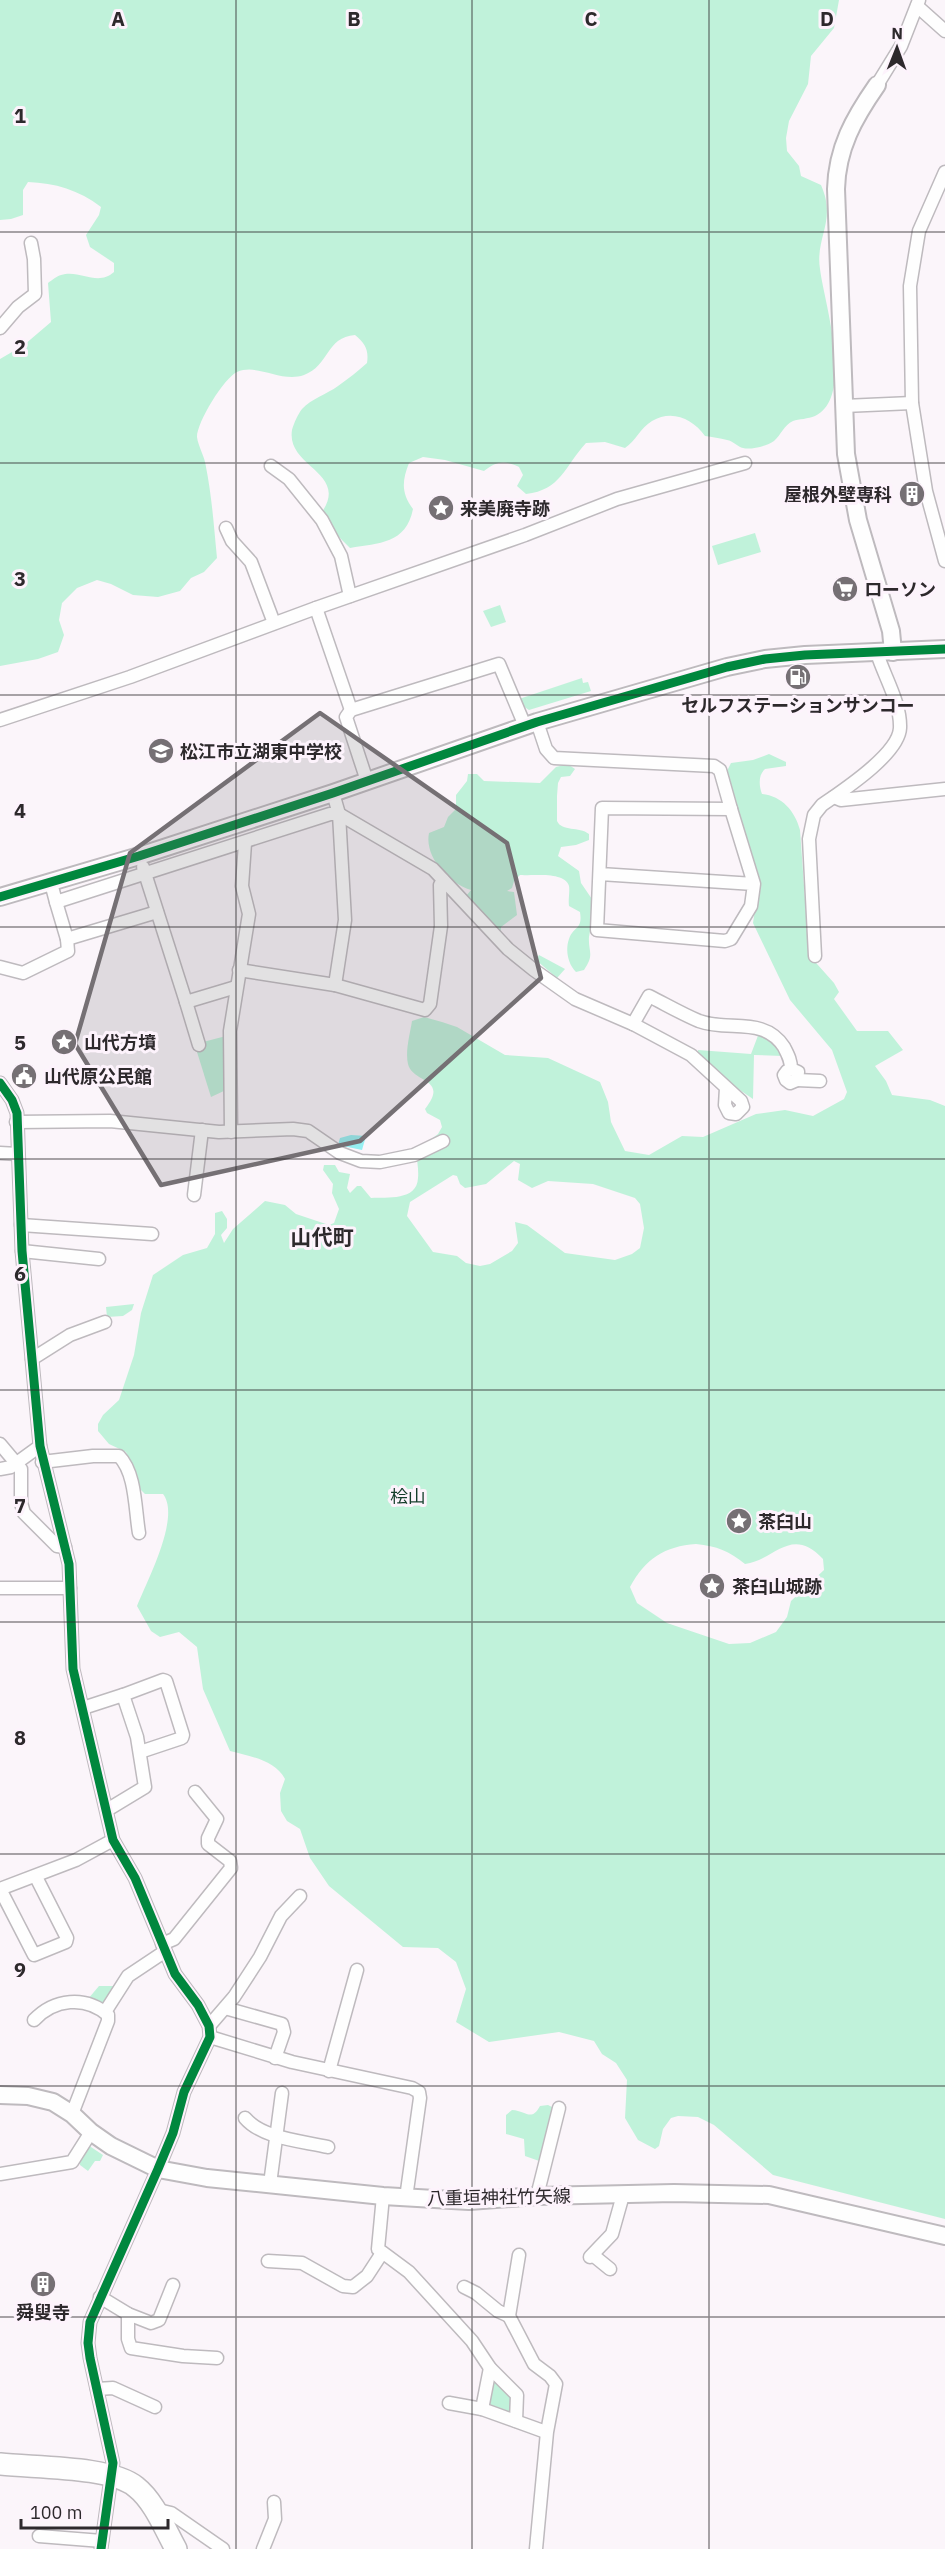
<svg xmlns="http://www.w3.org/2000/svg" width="945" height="2549" font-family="'IBM Plex Sans','Noto Sans JP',sans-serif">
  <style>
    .green { fill: #c0f2da; fill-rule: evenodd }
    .water { fill: #96eff1 }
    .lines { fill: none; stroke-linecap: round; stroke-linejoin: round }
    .street-casing { stroke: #bebabe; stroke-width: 15 }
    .secondary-casing { stroke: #bebabe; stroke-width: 20 }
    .highway-casing { stroke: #bebabe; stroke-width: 24 }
    .street { stroke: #fefefe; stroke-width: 12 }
    .secondary { stroke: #fefefe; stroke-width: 16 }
    .highway { stroke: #fefefe; stroke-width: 21 }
    .cycleway-casing { stroke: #fdf3fc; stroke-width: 13 }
    .cycleway { stroke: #00873e; stroke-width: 9 }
    .marked { fill: #757074; fill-opacity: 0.2; stroke: #757074; stroke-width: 4.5; stroke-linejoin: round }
    .grid { fill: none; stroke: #2d292c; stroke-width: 1.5; stroke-opacity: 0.55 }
    .labels { text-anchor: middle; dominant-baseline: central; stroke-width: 6; stroke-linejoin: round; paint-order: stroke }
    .poi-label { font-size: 18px; font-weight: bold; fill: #2d292c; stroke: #fdf3fc; text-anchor: start }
    .park-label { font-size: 18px; fill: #143e2b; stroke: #fdf3fc }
    .street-label { font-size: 18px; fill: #2d292c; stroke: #fdf3fc }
    .quarter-label { font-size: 21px; font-weight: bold; fill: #2d292c; stroke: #fdf3fc }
    .grid-label { font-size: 20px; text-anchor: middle; font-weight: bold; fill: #2d292c; stroke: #fdf3fc; stroke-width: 6; stroke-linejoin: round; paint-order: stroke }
  </style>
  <rect width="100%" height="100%" fill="#fbf5fa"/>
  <g class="green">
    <path d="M0,0H839L834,28L811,56L808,84L789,121L786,138L787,151L799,166L801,176L821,185C837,221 815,237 820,269C824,302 855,397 815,416C808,419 799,419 793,421C784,425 781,435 774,441C767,446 751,450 743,448C738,447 733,441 727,440C720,438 712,437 705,436C693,419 672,409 652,421C640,428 636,441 625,448L605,442L586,443C564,467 561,490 526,494L517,486L523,475L519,467C504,460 497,461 484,471L445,460L423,457L409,463C402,481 401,493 413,509C406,544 379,543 350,548L327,525L322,512C349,472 286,467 292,430C294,423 298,414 302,409C311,399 327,394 338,386C348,379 358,371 367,363C369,350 365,343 355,335C326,337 329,366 304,375C281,383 258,363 237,372C224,378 197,422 197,437C198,446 205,457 206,467C212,497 214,528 217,558L204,572L191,578L180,591L158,597L133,595L111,584L97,580L77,588L62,603L59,620L64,635L58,652L38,659L0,666V359L24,345L51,322L48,283C52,280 57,276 61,275C80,269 97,287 114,272V263L90,247L86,235L99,215L101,207C79,190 55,183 28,182L23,190V215L11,219L0,220Z"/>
    <path d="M755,533L761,552L718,565L712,546Z"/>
    <path d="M500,605L506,622L491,627L483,611Z"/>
    <path d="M582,678L583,683L588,682L591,691L529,710L523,706L519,699Z"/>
    <path d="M769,754L786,762V766L765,769C758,775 759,786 762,794C782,796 795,811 800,830L809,955L834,983L839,992L834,999L857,1031H888L903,1050L875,1066L886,1081L892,1095L930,1100L945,1106V2219L773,2175L714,2125L698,2117L678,2116L671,2118L663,2129L659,2146L655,2149L638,2140L625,2118L627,2080L616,2063L602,2054L594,2041L559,2032L489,2042L456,2022L466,1989L456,1962L438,1948L403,1947L329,1886L310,1858L300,1829L287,1821L281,1811L280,1793L285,1779C275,1760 249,1756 230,1751L203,1689L197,1647L179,1632L160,1637L151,1631L137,1606C147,1581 181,1517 163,1494H145L136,1485L126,1452L109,1444L98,1431V1424L103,1415L119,1400L134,1355L141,1313L153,1275L183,1255L207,1248L215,1234V1213L222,1211L227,1219V1228L221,1235L224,1243L233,1229L265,1201L285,1205L296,1214L329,1225L334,1223L339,1209L332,1193L333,1184L323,1170L324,1165H335L339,1172L350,1174L347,1188L350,1193L357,1186H361L371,1198C387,1197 417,1201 418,1178C419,1168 416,1159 417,1150L438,1134L442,1127L440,1120L427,1113L425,1109C450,1078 412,1083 408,1064C405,1051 410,1034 412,1021L424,1017L442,1022L457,1027L505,1055L548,1058L600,1082L608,1102L611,1122L625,1151L649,1155L682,1136L703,1137L756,1114L785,1110L813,1116L844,1099L847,1092L832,1050L790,1000L753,923L759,882L727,771L731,763L753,760ZM514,1161L520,1164L518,1180L532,1188L548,1181L593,1184L635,1198L640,1204L644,1228L640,1248L632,1254L615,1260L565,1253L527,1225L515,1222L518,1243L512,1251L490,1264L480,1266L466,1263L457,1256L433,1252L407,1216L410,1202L453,1175L457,1176L460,1184L465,1188L486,1184ZM696,1544C717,1546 729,1551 745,1564C775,1560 791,1525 823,1559L824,1570L791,1601L787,1617L776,1632L750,1643L729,1644L667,1623L637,1603L630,1587C645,1559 665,1546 696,1544Z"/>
    <path d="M564,765H569L575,769L570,776L561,777L558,783L557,796V821C562,832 579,826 589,834V840L576,845L561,847L558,856L579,871L581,883L594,902C593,914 591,925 589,937C588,952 595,954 584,970L576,972C568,964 565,950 569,939C573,926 583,930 580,912L569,906C568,899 570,892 569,886C565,871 532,876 520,875L514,881L512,888L507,891L514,892L517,915L501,927V934L466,896L471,890C449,884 424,857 429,833L444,827L448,817L456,809V795L467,781L468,774H477L484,781L540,783L556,767Z"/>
    <path d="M539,955L565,969L557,978L536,960Z"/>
    <path d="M759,1033L771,1039L783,1056L754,1055L753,1099L728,1082L698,1055V1050L751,1054Z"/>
    <path d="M226,1036V1090L211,1097L197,1052L203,1042Z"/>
    <path d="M134,1304L132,1310L123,1316L107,1317L106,1307Z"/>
    <path d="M99,1986H117L105,2004L99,2006L88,1999Z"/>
    <path d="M548,2105L554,2108L542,2162L525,2156L524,2139L506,2134V2115L512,2110C527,2111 531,2122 540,2106Z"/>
    <path d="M88,2145L103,2155L100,2161H95L88,2171L80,2165V2157Z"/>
    <path d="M495,2377C504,2388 520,2402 508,2415L487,2408L490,2380Z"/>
  </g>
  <path class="water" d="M351,1135L366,1136L362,1150L338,1145L340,1138Z"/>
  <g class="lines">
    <g class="street-casing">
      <g id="street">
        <path d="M917,6L945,31"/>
        <path d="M877,85L901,46L919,0"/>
        <path d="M945,172L919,231L910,286L912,403L926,491L945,561"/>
        <path d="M0,328L18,307L35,294L34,259L31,243"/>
        <path d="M844,406L912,403"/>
        <path d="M271,466L289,479L322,520L341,556L350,596"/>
        <path d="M226,528L232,541L251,562L274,623"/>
        <path d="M316,608L351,710"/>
        <path d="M0,720L130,677L316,608L525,535L617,499L745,463"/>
        <path d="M537,722L546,749L554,758L714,766L720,770L731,809"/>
        <path d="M367,781L346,717L351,710L499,664L525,726"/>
        <path d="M333,793L339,814L345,920L335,985"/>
        <path d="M834,797L841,800L945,789"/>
        <path d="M143,867L186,1002L236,987"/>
        <path d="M600,874L754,884L731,809L602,808L597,930L725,941L731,939L751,906L754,884"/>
        <path d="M51,883L56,902L330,814H339L433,869L508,949L534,970L575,999L633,1024"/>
        <path d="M56,902L67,939L157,912"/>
        <path d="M815,956L809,839L814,815L822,805C842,791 899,754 900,728C901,703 884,676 877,653"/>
        <path d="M0,967L23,973L68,951L67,939"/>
        <path d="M239,970L335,985L425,1010L430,1004L441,926L440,885L443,880"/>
        <path d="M186,1002L199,1045"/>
        <path d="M797,1080L820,1081"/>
        <path d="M0,1083L12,1100L17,1113L22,1251L40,1446L69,1564L73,1669L113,1840L135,1878L175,1974L198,2005L209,2026L210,2037L184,2092L173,2133L158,2169L90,2322L88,2343L90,2358L113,2463L101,2549"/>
        <path d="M726,1088L725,1105L729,1113L736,1114L743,1107L741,1101L691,1055L633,1024L649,996C665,1004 682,1014 699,1021C729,1032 764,1016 784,1047C788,1055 791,1060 791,1069L798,1072L797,1080L790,1083L786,1080L784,1075L787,1071L791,1069"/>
        <path d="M16,1122L110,1121L219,1132L293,1129L308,1131L340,1153L361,1161L380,1162L414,1155L443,1141"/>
        <path d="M231,1132L230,1031L249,914L242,886L245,843"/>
        <path d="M0,1153L18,1154"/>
        <path d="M194,1195L202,1130"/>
        <path d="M21,1225L152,1234"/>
        <path d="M22,1251L99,1259"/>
        <path d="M32,1359L70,1335L105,1322"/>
        <path d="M0,1444L21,1469V1503L24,1513L57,1546L65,1547"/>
        <path d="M42,1462L93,1456H119C136,1473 135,1510 139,1533"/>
        <path d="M0,1469L11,1467L40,1446"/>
        <path d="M0,1588H70"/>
        <path d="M123,1695L163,1680L166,1681L183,1735L182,1738L140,1752"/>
        <path d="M83,1708L123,1695L137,1737L145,1787L107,1810"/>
        <path d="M36,1877L67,1938L66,1942L34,1955L0,1889L76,1860L113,1840"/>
        <path d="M162,1944L174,1939L231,1868L230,1861L208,1844V1838L217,1819L195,1792"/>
        <path d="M225,2008L282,2024L284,2032L275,2058"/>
        <path d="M105,2012L128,1976L164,1952"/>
        <path d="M34,2020C54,1999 85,1995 108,2015V2021L72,2114"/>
        <path d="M209,2026L234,1997L260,1957L281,1916L300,1896"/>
        <path d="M210,2037L292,2062L412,2088L419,2092L420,2098L406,2198"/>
        <path d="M329,2071L357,1970"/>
        <path d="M245,2118C263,2139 303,2141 328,2147"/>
        <path d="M0,2174L72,2162L91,2132"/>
        <path d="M270,2184L282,2093"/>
        <path d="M383,2196L378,2249L409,2272L472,2341L490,2368L517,2395L516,2421"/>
        <path d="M537,2196L559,2108"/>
        <path d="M519,2255L509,2316L534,2364L550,2376L556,2384L547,2432L536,2549"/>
        <path d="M594,2256L610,2269"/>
        <path d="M590,2257L612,2234L623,2195"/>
        <path d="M268,2261L302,2263L343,2286L353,2287L367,2276L382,2253"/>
        <path d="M464,2287L476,2293L498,2311L509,2316"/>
        <path d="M100,2297L128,2314L151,2323L159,2320L173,2285"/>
        <path d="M128,2314V2339L131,2348L183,2356L217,2358"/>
        <path d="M490,2368L482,2409L543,2431"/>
        <path d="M97,2389L113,2388L155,2407"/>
        <path d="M449,2403L482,2409"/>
        <path d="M154,2509L171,2513L223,2549"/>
        <path d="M39,2536L102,2541"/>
        <path d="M263,2549L275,2519L274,2502"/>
      </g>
    </g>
    <g class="secondary-casing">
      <g id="secondary">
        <path d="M877,85C854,118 837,148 836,189L846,454L858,520L891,631L893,652"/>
        <path d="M0,897L139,856L333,793L537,722L727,667L765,659L805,655L945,649"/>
        <path d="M0,2095L28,2096L53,2102L72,2114L91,2132L111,2146L158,2169L207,2178L383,2196L469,2201L537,2196L674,2193L769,2195L945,2236"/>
      </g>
    </g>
    <g class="highway-casing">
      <path id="highway" d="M0,2464C34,2468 111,2466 136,2487C154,2501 165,2529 176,2549"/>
    </g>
    <use href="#street" class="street"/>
    <use href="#secondary" class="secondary"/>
    <use href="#highway" class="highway"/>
    <g class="cycleway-casing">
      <g id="cycleway">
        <path d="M0,897L139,856L333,793L537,722L727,667L765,659L805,655L945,649"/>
        <path d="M0,1083L12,1100L17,1113L22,1251L40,1446L69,1564L73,1669L113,1840L135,1878L175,1974L198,2005L209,2026L210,2037L184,2092L173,2133L158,2169L90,2322L88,2343L90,2358L113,2463L101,2549"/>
      </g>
    </g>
    <use href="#cycleway" class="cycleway"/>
  </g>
  <path class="marked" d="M320,713L507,843L541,978L360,1141L161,1185L75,1044L130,853Z"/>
  <path class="grid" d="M236,0V2549M472,0V2549M709,0V2549M0,232H945M0,463H945M0,695H945M0,927H945M0,1159H945M0,1390H945M0,1622H945M0,1854H945M0,2086H945M0,2317H945"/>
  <defs>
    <g id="building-disc" transform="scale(1.35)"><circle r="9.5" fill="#757074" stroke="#fdf3fc"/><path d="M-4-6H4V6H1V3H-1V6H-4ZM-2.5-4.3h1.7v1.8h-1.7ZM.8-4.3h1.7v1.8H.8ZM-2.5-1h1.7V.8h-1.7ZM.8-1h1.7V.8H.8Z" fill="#fff"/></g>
    <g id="sight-disc" transform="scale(1.35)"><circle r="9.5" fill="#757074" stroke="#fdf3fc"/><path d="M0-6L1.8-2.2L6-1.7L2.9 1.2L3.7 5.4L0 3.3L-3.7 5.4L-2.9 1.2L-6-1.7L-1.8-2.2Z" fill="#fff"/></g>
    <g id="supermarket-disc" transform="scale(1.35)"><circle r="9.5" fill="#757074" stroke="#fdf3fc"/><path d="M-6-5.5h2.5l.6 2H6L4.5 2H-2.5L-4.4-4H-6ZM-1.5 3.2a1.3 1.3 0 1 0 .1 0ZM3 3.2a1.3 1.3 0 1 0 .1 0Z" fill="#fff"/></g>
    <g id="fuel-disc" transform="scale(1.35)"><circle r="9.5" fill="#757074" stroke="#fdf3fc"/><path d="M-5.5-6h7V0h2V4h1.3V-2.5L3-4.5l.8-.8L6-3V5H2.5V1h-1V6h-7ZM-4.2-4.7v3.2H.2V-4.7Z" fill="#fff"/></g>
    <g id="school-disc" transform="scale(1.35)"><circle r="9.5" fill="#757074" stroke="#fdf3fc"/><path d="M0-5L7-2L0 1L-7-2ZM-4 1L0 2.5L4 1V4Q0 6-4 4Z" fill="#fff"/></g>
    <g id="civic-disc" transform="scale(1.35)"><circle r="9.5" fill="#757074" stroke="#fdf3fc"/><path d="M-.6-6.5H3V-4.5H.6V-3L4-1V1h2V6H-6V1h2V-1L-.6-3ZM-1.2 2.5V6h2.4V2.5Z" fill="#fff"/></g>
  </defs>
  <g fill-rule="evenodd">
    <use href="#building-disc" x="912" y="494"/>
    <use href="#sight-disc" x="441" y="508"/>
    <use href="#supermarket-disc" x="845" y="589"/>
    <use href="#fuel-disc" x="798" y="677"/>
    <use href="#school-disc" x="161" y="751"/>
    <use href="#sight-disc" x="64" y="1042"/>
    <use href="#civic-disc" x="24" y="1076"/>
    <use href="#sight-disc" x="739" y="1521"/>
    <use href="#sight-disc" x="712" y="1586"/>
    <use href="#building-disc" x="43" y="2284"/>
  </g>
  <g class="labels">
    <g class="poi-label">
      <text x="892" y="494" text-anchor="end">屋根外壁専科</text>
      <text x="460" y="508">来美廃寺跡</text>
      <text x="864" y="589">ローソン</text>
      <text x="798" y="705" text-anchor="middle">セルフステーションサンコー</text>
      <text x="180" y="751">松江市立湖東中学校</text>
      <text x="84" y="1042">山代方墳</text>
      <text x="44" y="1076">山代原公民館</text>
      <text x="758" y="1521">茶臼山</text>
      <text x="732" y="1586">茶臼山城跡</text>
      <text x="43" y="2312" text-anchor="middle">舜叟寺</text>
    </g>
    <g class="park-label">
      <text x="408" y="1496">桧山</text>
    </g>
    <g class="street-label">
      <text transform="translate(499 2197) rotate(-1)">八重垣神社竹矢線</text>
    </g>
    <g class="quarter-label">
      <text x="322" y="1237">山代町</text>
    </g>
  </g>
  <g class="grid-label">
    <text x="118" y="26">A</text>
    <text x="354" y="26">B</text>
    <text x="591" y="26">C</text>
    <text x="827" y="26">D</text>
    <text x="20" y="123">1</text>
    <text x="20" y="354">2</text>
    <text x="20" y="586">3</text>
    <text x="20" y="818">4</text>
    <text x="20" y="1050">5</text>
    <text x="20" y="1281">6</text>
    <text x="20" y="1513">7</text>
    <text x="20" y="1745">8</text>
    <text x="20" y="1977">9</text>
  </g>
  <g transform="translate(897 48) rotate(1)" stroke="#fdf3fc" stroke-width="4.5" paint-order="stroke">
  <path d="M0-4.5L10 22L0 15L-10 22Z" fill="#2d292c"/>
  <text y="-9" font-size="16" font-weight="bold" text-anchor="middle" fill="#2d292c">N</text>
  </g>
  <path d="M21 2519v9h147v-9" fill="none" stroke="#2d292c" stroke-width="3"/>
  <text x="30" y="2519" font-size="18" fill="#2d292c" stroke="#fdf3fc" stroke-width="4.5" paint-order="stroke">100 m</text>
</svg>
